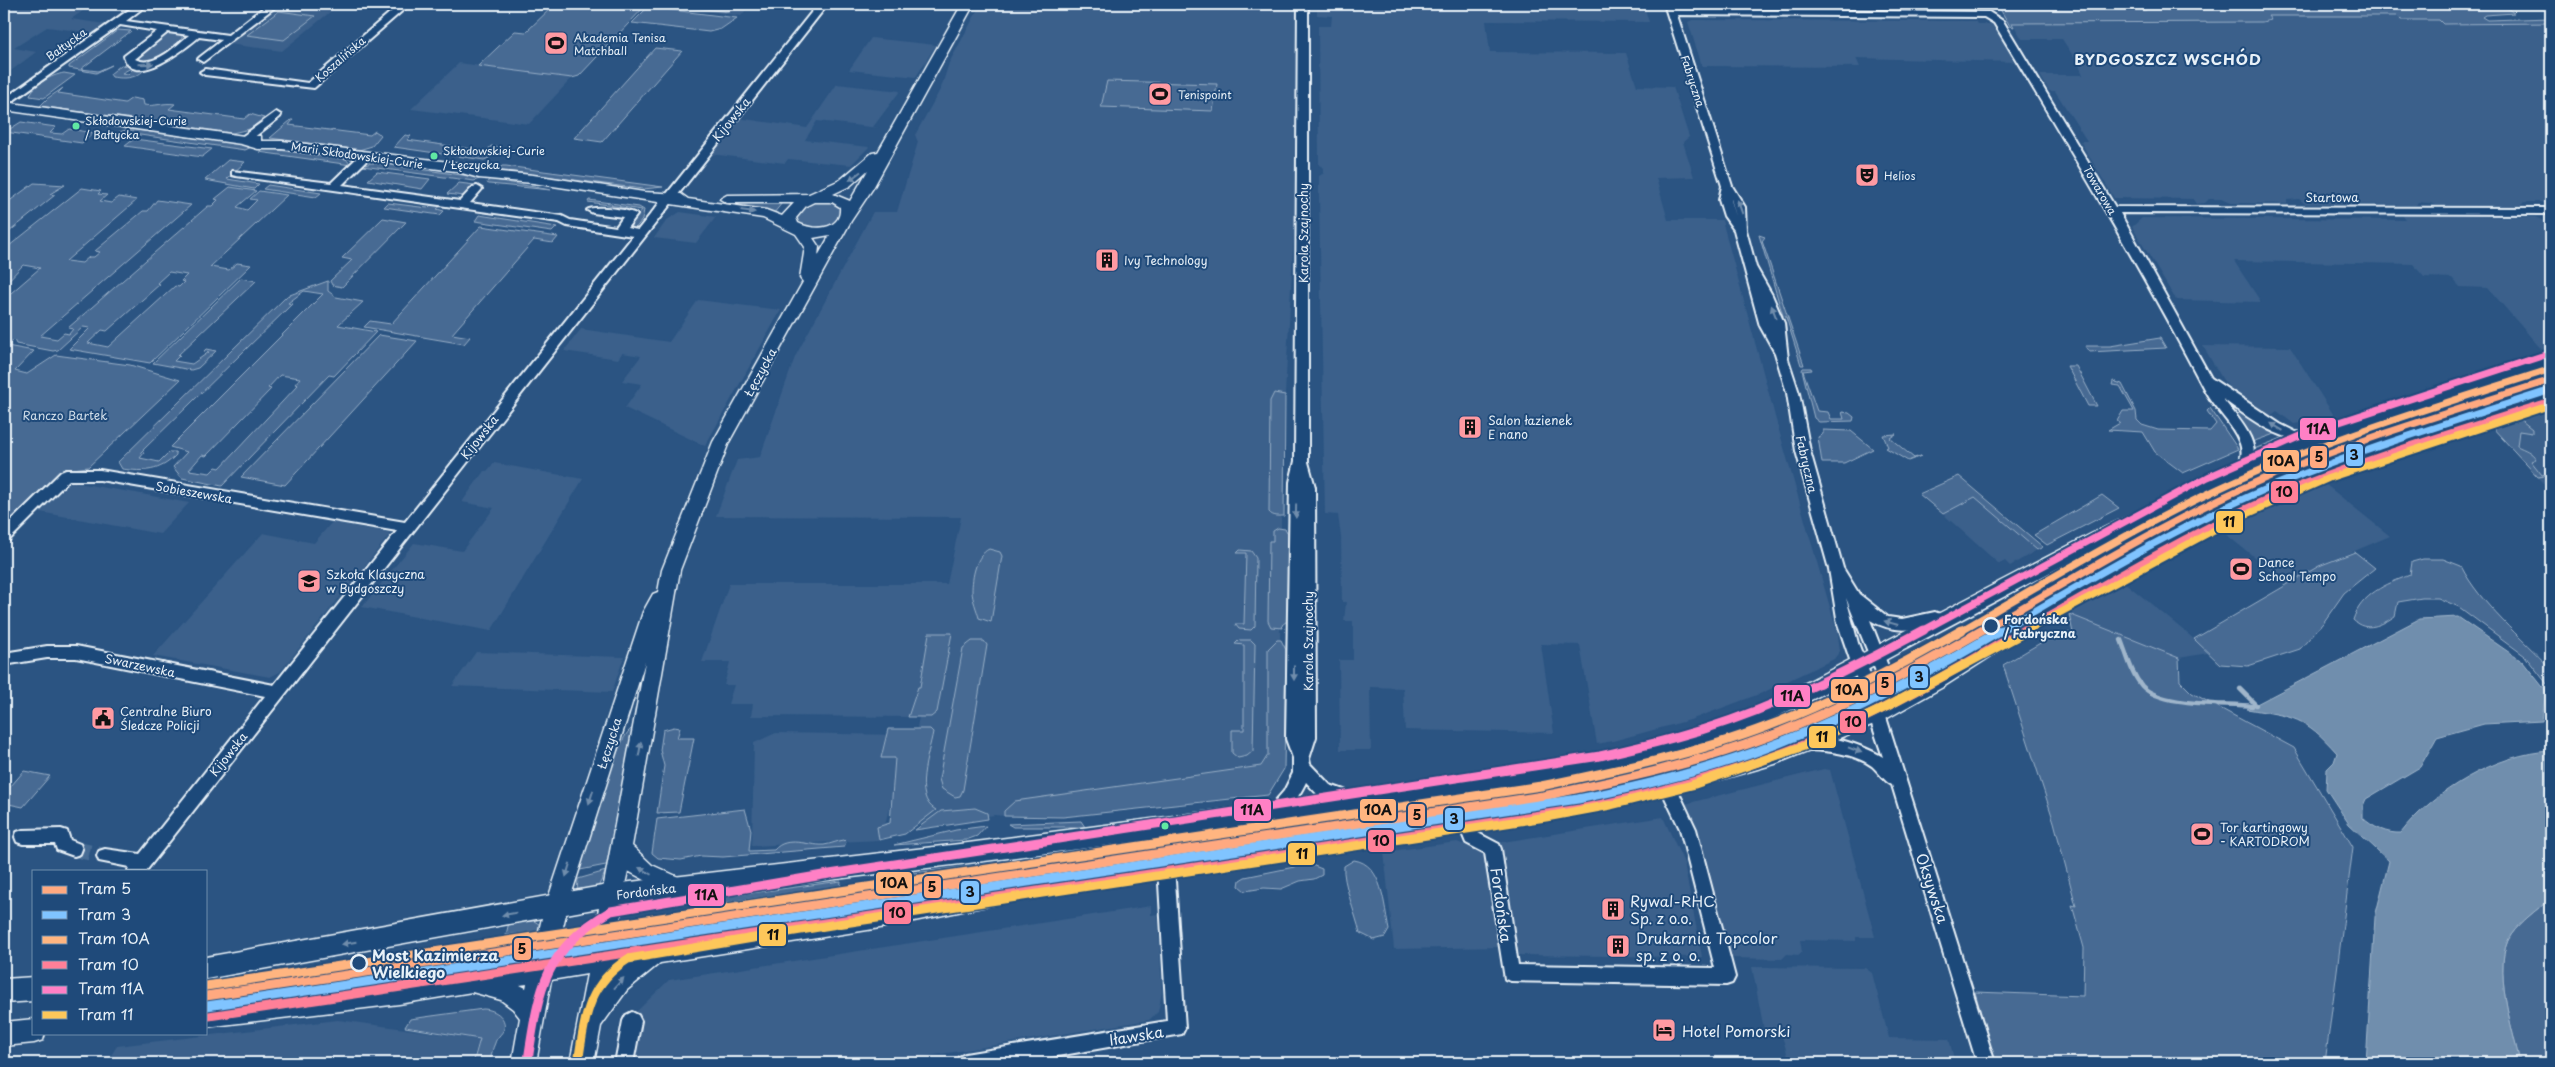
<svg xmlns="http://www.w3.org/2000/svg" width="2555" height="1067" font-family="'Playpen Sans',sans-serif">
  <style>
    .built { fill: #3a608b }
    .green { fill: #476b93; stroke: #98aec6; fill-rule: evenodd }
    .water { fill: #708ead; stroke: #a0b6cb }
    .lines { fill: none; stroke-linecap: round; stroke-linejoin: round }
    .stream { stroke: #a0b6cb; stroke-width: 4.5 }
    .minor-tunnel { stroke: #476c94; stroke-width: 16; stroke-dasharray: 16 8; stroke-linecap: butt }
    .minor-casing { stroke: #e8f1f8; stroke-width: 4 }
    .tertiary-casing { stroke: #e8f1f8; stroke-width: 3 }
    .secondary-casing { stroke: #e8f1f8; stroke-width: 3 }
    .minor { fill: #1f4a7a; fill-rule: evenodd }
    .tertiary { fill: #1f4a7a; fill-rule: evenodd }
    .secondary { fill: #1f4a7a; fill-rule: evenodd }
    .tram-1-far1-casing { stroke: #1f4a7a; stroke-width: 11 }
    .tram-1-casing { stroke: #1f4a7a; stroke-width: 12 }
    .tram-2-far1-casing { stroke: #1f4a7a; stroke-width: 11 }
    .tram-2-casing { stroke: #1f4a7a; stroke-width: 12 }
    .tram-3-far1-casing { stroke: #1f4a7a; stroke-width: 11 }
    .tram-3-casing { stroke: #1f4a7a; stroke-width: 12 }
    .tram-4-far1-casing { stroke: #1f4a7a; stroke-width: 11 }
    .tram-4-casing { stroke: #1f4a7a; stroke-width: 12 }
    .tram-5-far1-casing { stroke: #1f4a7a; stroke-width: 11 }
    .tram-5-casing { stroke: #1f4a7a; stroke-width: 12 }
    .tram-6-far1-casing { stroke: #1f4a7a; stroke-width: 11 }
    .tram-6-casing { stroke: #1f4a7a; stroke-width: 12 }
    .tram-1-far1 { stroke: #ffa980; stroke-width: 7 }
    .tram-1 { stroke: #ffa980; stroke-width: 9 }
    .tram-2-far1 { stroke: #80c4ff; stroke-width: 7 }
    .tram-2 { stroke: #80c4ff; stroke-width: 9 }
    .tram-3-far1 { stroke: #ffb580; stroke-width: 7 }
    .tram-3 { stroke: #ffb580; stroke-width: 9 }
    .tram-4-far1 { stroke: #ff8098; stroke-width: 7 }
    .tram-4 { stroke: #ff8098; stroke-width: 9 }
    .tram-5-far1 { stroke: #ff80c5; stroke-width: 7 }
    .tram-5 { stroke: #ff80c5; stroke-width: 9 }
    .tram-6-far1 { stroke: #fdc75a; stroke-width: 7 }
    .tram-6 { stroke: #fdc75a; stroke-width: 9 }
    .oneway { fill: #6f8dac }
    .bus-dot { fill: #60e9a3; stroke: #1f4a7a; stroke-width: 2 }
    .stop-dot { fill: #1f4a7a; stroke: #e8f1f8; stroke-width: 2.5 }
    .labels { text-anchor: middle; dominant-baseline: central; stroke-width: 4; stroke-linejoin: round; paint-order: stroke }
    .far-poi-label { font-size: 11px; fill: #e8f1f8; stroke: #1f4a7a; text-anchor: start }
    .far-street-label { font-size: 11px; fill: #e8f1f8; stroke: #1f4a7a }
    .bus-label { font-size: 11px; fill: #e8f1f8; stroke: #1f4a7a; text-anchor: start }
    .street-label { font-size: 12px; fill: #e8f1f8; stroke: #1f4a7a }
    .poi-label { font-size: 12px; fill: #e8f1f8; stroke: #1f4a7a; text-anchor: start }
    .park-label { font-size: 12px; fill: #d0dde9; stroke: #1f4a7a }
    .stop-label { font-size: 12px; font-weight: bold; fill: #e8f1f8; stroke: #1f4a7a; text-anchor: start }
    .far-district-label { font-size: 15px; font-weight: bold; letter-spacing: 1px; fill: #e8f1f8; stroke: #1f4a7a }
    .near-street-label { font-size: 15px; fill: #e8f1f8; stroke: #1f4a7a }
    .near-poi-label { font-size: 15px; fill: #e8f1f8; stroke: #1f4a7a; text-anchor: start }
    .near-stop-label { font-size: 15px; font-weight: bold; fill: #e8f1f8; stroke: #1f4a7a; text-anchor: start }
    .line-badge { stroke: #1f4a7a; stroke-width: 2 }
    .pale-badge-label { font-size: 14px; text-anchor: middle; font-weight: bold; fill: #111 }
  </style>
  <rect width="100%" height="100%" fill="#2b5482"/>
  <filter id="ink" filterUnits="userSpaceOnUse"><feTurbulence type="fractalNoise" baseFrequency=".02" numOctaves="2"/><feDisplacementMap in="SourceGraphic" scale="10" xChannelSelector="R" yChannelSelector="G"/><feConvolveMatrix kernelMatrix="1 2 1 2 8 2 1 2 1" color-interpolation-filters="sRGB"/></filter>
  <g filter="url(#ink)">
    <g class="built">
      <path d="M4,4L90,6L71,19L105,24L93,33L47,27L14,48L36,52L4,76Z"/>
      <path d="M281,4H340L282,51L228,44Z"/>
      <path d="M650,4H751L741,16Z"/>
      <path d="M981,4H1297L1298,64L1303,73L1285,395L1282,397L1279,768L1004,816L995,815L897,828L919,717L751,716L753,704H728L734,685H724L730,662H702L729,584H947L961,517L716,516L737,460L760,457L795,357L873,212H897L918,142L915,135L941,88L949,63Z"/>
      <path d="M1317,4H1655V6H1644L1649,22L1486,21L1490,52L1626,53L1637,86L1673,87L1689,137L1683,142L1694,177L1656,178L1668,220H1722L1776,420L1838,635L1840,651L1834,659L1762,693L1690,720L1613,741L1597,744L1580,645L1541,644L1554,733L1405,730L1403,688L1370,687L1371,750H1340L1339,660H1353V621H1344L1346,602H1342L1341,537L1338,515L1325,514L1319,196V176L1324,173V168L1319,165L1318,26H1331L1332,16L1317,15Z"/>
      <path d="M2437,4H2551V9L2441,8Z"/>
      <path d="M2267,16H2397L2401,20H2439L2443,24L2551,23V205L2540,202H2524L2520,206L2435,205L2430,203L2418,202L2416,205L2305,204L2299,199L2287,200V204L2230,203L2221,199H2209L2205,203L2196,204L2193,199L2114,198L2080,141H2087L2055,91H2049L2040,75H2083L2079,65L2062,39H2022L2012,22H2261L2271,20Z"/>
      <path d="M1692,20L1975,21L1977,24H1993L2014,56L2011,58L2014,62L1856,58L1860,67L1702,66L1688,22Z"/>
      <path d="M871,38L936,45L916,77L849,70Z"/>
      <path d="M459,63L572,78L529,124L411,109Z"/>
      <path d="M837,84L900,91L873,127L879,128L817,121L805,140L869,147L851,165L788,159L785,163L710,154L738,118L807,128Z"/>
      <path d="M680,212L716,217L696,243L654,238L667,220Z"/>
      <path d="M2402,215L2536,217L2545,221L2551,227V303L2549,304L2551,306V347L2542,350L2488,288L2460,287L2452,278L2424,277L2413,264L2234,261L2261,302L2176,300L2132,227L2142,218L2406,220Z"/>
      <path d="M698,300L781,310L705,446L625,408L642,384L622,381L641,356L622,353L618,359L564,351L581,329L669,342Z"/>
      <path d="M2203,346L2290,347L2335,417L2294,424L2277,411L2270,416L2246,401L2230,388L2223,380Z"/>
      <path d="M2551,405V492L2491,426Z"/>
      <path d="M494,463L583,479L491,631L362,607L414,543L462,551L494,508L462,502L484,471H487Z"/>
      <path d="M71,482L136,493L189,503L160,534L40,512Z"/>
      <path d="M2325,484L2390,536L2319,566L2288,584L2219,529Z"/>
      <path d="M1975,497L2037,550L2010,566L2005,561L1999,564L1943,514Z"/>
      <path d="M332,522L391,533L280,672L270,677L153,656L263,533L314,543Z"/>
      <path d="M2123,581L2194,639L2208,653L2179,658L2069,614Z"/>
      <path d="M476,652L624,657L612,692L452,686Z"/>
      <path d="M776,733L908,735L881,840L752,846L754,743Z"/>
      <path d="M1824,769L1830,770L1875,937H1856V941L1800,940L1802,952L1798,955L1787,954L1782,959L1727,958L1714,892L1685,804Z"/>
      <path d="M1663,817L1684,863L1702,957L1519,955L1496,843Z"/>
      <path d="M1457,842L1481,851L1492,861L1504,947L1394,949L1384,852Z"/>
      <path d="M1151,906V915L1158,914L1162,992L1158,1012L1149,1020L886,1063H630L637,1011L669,980Z"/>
      <path d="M1752,967L1865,968L1872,973L1889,1038L1949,1039L1955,1063H1790L1782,1036L1765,1035Z"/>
      <path d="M338,1020L480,1039L471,1063H106L117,1046Z"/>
    </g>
    <g class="green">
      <path d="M555,4L646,5L579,76L572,78L478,66L515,31L526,32Z"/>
      <path d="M673,4H735L729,12L671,5Z"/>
      <path d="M2144,6L2507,8L2514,13L2485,15L2482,17L2487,20L2551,18V23L2443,24L2439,20H2401L2397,16H2268L2271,20L2262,22L2012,23L2014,27L2010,26L2000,9L2146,10Z"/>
      <path d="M648,7L737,18L721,29L709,32L632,23Z"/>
      <path d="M279,11L315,16L284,40L247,35Z"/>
      <path d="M118,30L131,31L81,69L98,71L112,65L96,73L69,68V66Z"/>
      <path d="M171,33L182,34V40C171,48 152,68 138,58L139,54L159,38Z"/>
      <path d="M655,48L682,51L602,142L574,138Z"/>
      <path d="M121,65L133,67L122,73L128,74L135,67L146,68C137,79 125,79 112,77L110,74Z"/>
      <path d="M64,73L75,75L44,98L30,96C33,84 52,75 64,73Z"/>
      <path d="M1107,81L1217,84L1213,111L1101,107Z"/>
      <path d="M63,88L58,93L125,103L132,98L143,100L144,105C154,107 164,102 175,104L169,109L244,119L250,114L264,118L250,129L232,133L40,106L48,98Z"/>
      <path d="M291,120H293L289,125L370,135L375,131L381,135L372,146L359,150L270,138Z"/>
      <path d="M21,122L56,127L50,133L62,134L69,129L94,133L82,143L5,132Z"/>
      <path d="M126,130H135L254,146L245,150L119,132Z"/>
      <path d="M405,135L411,136L407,140L487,151L491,146L498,147L489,158L484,160L394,147Z"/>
      <path d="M134,139L212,149L202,157L125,146Z"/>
      <path d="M264,148L346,159L351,165L259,152Z"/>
      <path d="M228,160L245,162L227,179L259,184L254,189L205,180Z"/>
      <path d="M371,163H377L482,178L474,181L362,166Z"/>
      <path d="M502,166H506L663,187L643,189L498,170Z"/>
      <path d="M377,172L430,179L422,189L368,180Z"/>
      <path d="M489,179L551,190L489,184L487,183Z"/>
      <path d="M34,183L65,185L50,194L55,195L4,236V205Z"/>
      <path d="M459,183L475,185L464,196L447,194Z"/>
      <path d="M268,185L321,193L316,197L263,189Z"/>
      <path d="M230,187L256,191L237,207L247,210L257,200L250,199L259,191L287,195L210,267L229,270L237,263L251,265L150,363L69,349L90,328L83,327L58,350L53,351L16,344L14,340L7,346L34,351L15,371L27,374L56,355L130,365L180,380L88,467L65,470L4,529V299L40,268L23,265L4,285V250L82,188L101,191L98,194L107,195L100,201L111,203L119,197L137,200L66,261L82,263L89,257H94L100,252L95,251L143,211H148L157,200L191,205L40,336L57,339L64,333L69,334L73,329L68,328L208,206H212L218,200L215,199ZM169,272L187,275L181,281L184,282L179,287L175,286L108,347L88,343L102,330L107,331L160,284L157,283Z"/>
      <path d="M589,200L639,207L644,210L642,220L635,229H627L642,210L588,202Z"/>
      <path d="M828,201L841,209V213C830,231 816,229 797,224L795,215C805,204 814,202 828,201Z"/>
      <path d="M388,203L428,208L433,203L442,205L437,209L444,211L440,215L384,207Z"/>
      <path d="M782,203L774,213L728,204Z"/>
      <path d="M479,215L557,227L552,232L475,221Z"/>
      <path d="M383,218L406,222L342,287L332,285L330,281L352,260L342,258Z"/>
      <path d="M481,226L558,237L553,243L534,240L452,334L470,337L464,344L364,327L370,321L391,324Z"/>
      <path d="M1759,235L1765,237L1762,241L1804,365H1801L1786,317L1783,316Z"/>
      <path d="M241,278L256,281L178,355H180L174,361L192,364L209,352L204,351L206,349L216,351L198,368L191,370L153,363Z"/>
      <path d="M328,281V291L336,297L363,302L338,325L376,332L334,376L329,375L222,486L182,478L173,467L187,452L170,447L323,294L304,291L288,303L292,304L141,452L144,453L140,458L159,462L169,452H176V455C160,472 144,472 122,469L118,462L287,296ZM280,375L300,378L295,384L298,385L220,468L216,467L210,473L189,470L202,455L206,456L271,389L268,388Z"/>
      <path d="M379,335L417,341L285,485L241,477Z"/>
      <path d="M2160,338L2166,348L2089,352L2085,346H2110Z"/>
      <path d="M2067,366H2076L2097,406H2088Z"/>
      <path d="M1803,368H1811L1812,370L1803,371L1817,411L1828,412L1831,419H1844L1842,412L1849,413L1854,417L1853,421L1819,422L1814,418L1802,370Z"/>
      <path d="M2113,381L2122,384L2136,411L2137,420L2142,425L2158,430L2210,431L2216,424L2207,411L2210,408L2238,449L2183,473L2155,452L2143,432L2108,430L2120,423L2117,421L2123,411H2134L2120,386L2112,385Z"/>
      <path d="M1274,393L1285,395L1284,516C1279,516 1273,517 1269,512L1270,401Z"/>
      <path d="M2224,400L2277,433L2252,442L2223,401Z"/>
      <path d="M2512,419L2522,421L2532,429V433L2519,431L2517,446C2525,450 2531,451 2536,459L2531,461L2542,475L2551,472V482L2544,476L2538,477L2491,426Z"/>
      <path d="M1823,430L1851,431L1873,449L1844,463H1822L1818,437L1823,434Z"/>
      <path d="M1896,434L1890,438L1914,458L1921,456L1908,461L1886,448L1888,447L1883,435Z"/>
      <path d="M2287,436L2296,440L2255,455L2254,449Z"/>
      <path d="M1959,476L2043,547L2037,550L1975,497L1943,514L1919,494Z"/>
      <path d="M2102,495L2119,508L2047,545L2034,535Z"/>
      <path d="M1278,528L1285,529L1288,533L1287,621L1282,625L1283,628L1271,627L1268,621L1269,541H1273V531Z"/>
      <path d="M989,549L1000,552L1002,556L991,622L979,618C977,610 972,599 972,591C972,577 976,555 989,549Z"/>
      <path d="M1240,550L1251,551L1256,558L1255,626L1251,630L1239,629L1235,624H1244L1246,553H1237Z"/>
      <path d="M2355,552L2375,568L2344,593L2323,623L2300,649L2248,666L2220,664L2194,639L2319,566Z"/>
      <path d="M2423,559H2443L2461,566C2480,604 2522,638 2551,669V689L2525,656L2459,607L2438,598H2422L2398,602L2395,616C2382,625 2366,633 2353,620C2361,594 2386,584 2410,575L2412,562Z"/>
      <path d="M2069,614L2179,658L2180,681L2192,693L2294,748L2353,847L2325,1063H1995L1975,992L2083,996L2084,948L2072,905L2076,906L2054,822L2003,665L2059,632L2073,633Z"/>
      <path d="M929,633H952L937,712L931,717H908L918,687H920Z"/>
      <path d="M1239,640H1251L1255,644L1253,751L1247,756L1238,758L1232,753V730H1244V645L1235,644Z"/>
      <path d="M1277,640H1281L1286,650L1284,769L1268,795L1063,817L1004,816V811L1015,801L1261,766L1268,755V649Z"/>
      <path d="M972,641H984L987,645L963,790L960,796L955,797L942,789L939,779L963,648Z"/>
      <path d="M1831,713L1834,717L1755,748L1605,789L870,910L871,900L1585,791L1733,753Z"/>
      <path d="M674,727L680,728L677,738H694L679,812L657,813L664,766L660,750L663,730Z"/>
      <path d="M631,729H634L611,864L580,870C587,844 614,742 631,729Z"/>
      <path d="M888,729H930L933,732C929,754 912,797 936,810L905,834L879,840L877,827L890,823L895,758H881Z"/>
      <path d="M1722,737L1720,742L1667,758L1555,782L878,884V877C966,867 1053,857 1140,836L1559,779L1638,763Z"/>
      <path d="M24,771L50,776L23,807L4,803V794Z"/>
      <path d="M975,808L987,813L988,819L915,830L941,811Z"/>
      <path d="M745,809L751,830L749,851L774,850C787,835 808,846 824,845C831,844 837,841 844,840L846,842L844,847L723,857L701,856L681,860L658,858L652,853L657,819Z"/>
      <path d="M1081,821L1085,827H1013L1008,824Z"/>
      <path d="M986,826L977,836L966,840L894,845L956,830Z"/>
      <path d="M1354,860C1383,864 1384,906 1389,930L1385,937L1374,940L1360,933C1356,915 1342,881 1344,866Z"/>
      <path d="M1309,864L1322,869V875L1314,879L1300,881L1281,889L1264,888L1245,891L1239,886L1240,880L1245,877Z"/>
      <path d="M606,871L598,887L577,892L578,879Z"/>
      <path d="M841,881L840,891L792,893L692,907V901Z"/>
      <path d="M2551,898V1063H2520C2513,1030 2491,965 2511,935C2521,921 2538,909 2551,898Z"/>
      <path d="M534,921L539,924V931L506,935L509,922Z"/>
      <path d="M668,931L667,942L640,945L623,944L640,936Z"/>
      <path d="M468,962L466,967L287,990L243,1002L206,1006V1000Z"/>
      <path d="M483,1009C493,1009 507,1016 504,1029C502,1034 496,1038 495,1043C492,1049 491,1057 490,1063H473L480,1039L405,1027L410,1019Z"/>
    </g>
    <path class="water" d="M2458,617L2523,662L2546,691L2542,721L2484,724L2437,737L2420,767L2366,799L2363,806V818C2372,827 2388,834 2401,833C2433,791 2498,753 2551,751V898C2538,909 2521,921 2511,935C2491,965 2513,1030 2520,1063H2366L2375,917L2389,861L2349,824L2326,789L2327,769L2334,762L2337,753C2304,716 2294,717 2247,709L2419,619Z"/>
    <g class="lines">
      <g class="stream">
        <path d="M2121,640C2127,655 2131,673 2142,686C2161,707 2224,703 2252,706"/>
        <path d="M2240,689L2256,705"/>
      </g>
      <path class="minor-tunnel" d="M74,849L105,856"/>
      <g class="minor-casing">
        <g id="minor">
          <path d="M137,4H148L126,21L228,35L268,4H279L203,62L198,59L200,57L222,40L199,37C187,47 133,91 124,56L157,31L120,25L4,107V99ZM168,32L189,35C176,46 153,69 135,59Z"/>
          <path d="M400,4H410L314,88L205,75L200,72L205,69L308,83Z"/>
          <path d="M818,4H828L146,871H128L129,867L99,861L97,856L99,851L105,849L140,854L265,696L76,658H47L4,665V653L47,646H76L274,685L397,531L100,480H69L9,540L4,541V528L61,472L66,470H100L405,522L633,236L567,226L559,222L236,176L232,175V171L331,183L361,154L365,153L370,156L369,158L342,185L460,201L473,187L477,186L482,189L470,203L562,216L570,220L616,227L623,217L593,213L587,210C593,205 631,209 637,215L627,228L638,230Z"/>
          <path d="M1298,4H1308V462L1315,487L1316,737L1309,759L1310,764L1330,785L1358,795L1360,800L1358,805L1352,807L1318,795L1306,782C1299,796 1289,814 1273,820L1267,818L1265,813L1284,791L1293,773V758L1286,739L1290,482L1295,461Z"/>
          <path d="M1664,4H1674L1675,9L1989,12L2003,21L2115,207L2551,208V214L2120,213L2211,378L2280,424L2296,432H2318L2324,437L2318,442C2279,442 2253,421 2223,399C2238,419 2264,443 2250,469L2245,471L2238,466C2242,457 2243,450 2239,441C2232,423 2214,408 2205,391C2139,265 2067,144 1994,23L1984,17L1677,15L1732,186L1745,207L1746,230L1756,267L1772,295L1784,323L1788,359L1799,393L1810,451L1843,568L1859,594L1888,617L1902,619L1935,612L1940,614L1942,618L1940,622C1915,631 1894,634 1870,620L1893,679L1885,714L1995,1063H1977L1892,785C1884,781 1879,772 1872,766C1853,753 1829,751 1807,750L1802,748L1799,743L1802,738C1823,731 1865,746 1883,757L1838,624L1829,569L1796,451L1787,393L1775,353L1760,326L1734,230L1724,216L1719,200L1722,186ZM1731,199L1736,216L1731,200ZM1846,598L1879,679L1876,690L1858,643Z"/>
          <path d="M276,112L281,115L280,117L248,142H240V138Z"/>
          <path d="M1667,778L1673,780L1696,829L1735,977L1732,983L1726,985L1511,981L1505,979L1485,853L1466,843L1457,821L1459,816L1465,814L1471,816L1478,833L1499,844L1501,849L1518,965L1715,968L1680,829L1659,785L1661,780Z"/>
          <path d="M61,829L67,831L70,840L80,844L82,849L80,854L74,856L57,850L55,844H23L17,842L15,837L17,832L23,830Z"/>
          <path d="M1166,858L1172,861L1174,866L1185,1028L1182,1034L1018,1063H956L959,1057L965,1054L1167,1021L1158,866L1160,861Z"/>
          <path d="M632,1012L638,1015L641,1021L633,1063H615L623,1021L626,1015Z"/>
        </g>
      </g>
      <g class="tertiary-casing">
        <path id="tertiary" d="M962,4H974L873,188L851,221L729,442L680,570L632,846L652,865L685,880L689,887L685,894L678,897L671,894L628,871L621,902L613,905L605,902L602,895L645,662L568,905L565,912L557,915L549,912L546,905L643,612L653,594L658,592L662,570L713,442L803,282L800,278L805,247L796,234L763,218L533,183L479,178L455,171L282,149H258L241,144L4,110V102L244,136H261V141H282L473,165L478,166L479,170L533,175L644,192L681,194L688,199L766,210L782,216L794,203H727L720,199L727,195L809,194L840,180L872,153L878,152ZM868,170L850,201L833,194L850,186ZM814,202H832L840,207C842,231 813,231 798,223L796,218L806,206ZM830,235L818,256L819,247L813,238Z"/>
      </g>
      <g class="secondary-casing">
        <g id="secondary">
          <path d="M2551,358V370C2432,408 2310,441 2197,496C2097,546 1999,600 1900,652C1841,684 1782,719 1717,740C1598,780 1472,793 1349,811C1107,848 865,876 623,904L615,947L880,906L1051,873L1465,811L1667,775L1705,767L1772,747L1870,708L1929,675L2046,600L2125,554L2254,487L2345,452L2551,384V396L2357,462L2266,497L2139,564L2060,612L1943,687L1884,720L1775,764L1667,795L1465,831L1051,893L880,928L660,963L627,990L601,1026L594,1063H570L587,974L551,980L536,1063H512L520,1018L513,1009L501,1000L472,992L399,1004L206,1027V1003L399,980L532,960L542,918L206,979V957L613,884L968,843L1273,803L1573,759L1639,746L1715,723L1773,700L2091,534L2249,457L2302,437ZM599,908L591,951L556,956L566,914ZM527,984L526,988L520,985Z"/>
          <path d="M34,977V1001L4,1003V979Z"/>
          <path d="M34,1019V1033H45L43,1040L34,1043L4,1046V1022Z"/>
        </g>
      </g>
      <use href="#minor" class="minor"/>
      <use href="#tertiary" class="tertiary"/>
      <use href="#secondary" class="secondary"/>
      <g class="tram-1-far1-casing">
        <path id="tram-1-far1" d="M1981,631C2073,579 2164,522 2261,480C2355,440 2454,411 2551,380"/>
      </g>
      <g class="tram-1-casing">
        <path id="tram-1" d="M206,996L1543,796C1620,780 1696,764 1770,736C1844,708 1915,669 1983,630"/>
      </g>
      <g class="tram-2-far1-casing">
        <path id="tram-2-far1" d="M2000,631C2087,581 2173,529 2266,489C2359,450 2455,421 2551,390"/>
      </g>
      <g class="tram-2-casing">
        <path id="tram-2" d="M207,1006L1578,799C1646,785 1714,769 1779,743C1856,713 1930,672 2002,630"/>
      </g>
      <g class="tram-3-far1-casing">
        <path id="tram-3-far1" d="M1960,631C2045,582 2129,531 2218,489C2324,439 2437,406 2548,370"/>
      </g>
      <g class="tram-3-casing">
        <path id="tram-3" d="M206,986L1541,786C1618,770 1695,754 1768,726C1835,701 1900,666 1962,630"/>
      </g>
      <g class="tram-4-far1-casing">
        <path id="tram-4-far1" d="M2022,631C2102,585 2181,537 2265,500C2358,460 2455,432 2551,401"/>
      </g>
      <g class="tram-4-casing">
        <path id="tram-4" d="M209,1016L1580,809C1647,795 1713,779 1777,755C1864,723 1945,676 2024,630"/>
      </g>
      <g class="tram-5-far1-casing">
        <path id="tram-5-far1" d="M1922,631L2208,477L2312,431L2545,355"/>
      </g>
      <g class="tram-5-casing">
        <path id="tram-5" d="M528,1060C539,988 544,950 611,911L823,875L1600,756C1626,750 1652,744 1677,737C1763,714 1846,672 1924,630"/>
      </g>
      <g class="tram-6-far1-casing">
        <path id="tram-6-far1" d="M2026,631L2229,522L2329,478L2551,405"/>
      </g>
      <g class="tram-6-casing">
        <path id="tram-6" d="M578,1063C585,1018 587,985 628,959L831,925L1546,817L1611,805L1692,785L1804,746L1886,707L2029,630"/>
      </g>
      <use href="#tram-1-far1" class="tram-1-far1"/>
      <use href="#tram-1" class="tram-1"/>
      <use href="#tram-2-far1" class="tram-2-far1"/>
      <use href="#tram-2" class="tram-2"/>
      <use href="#tram-3-far1" class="tram-3-far1"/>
      <use href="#tram-3" class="tram-3"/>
      <use href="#tram-4-far1" class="tram-4-far1"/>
      <use href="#tram-4" class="tram-4"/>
      <use href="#tram-5-far1" class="tram-5-far1"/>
      <use href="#tram-5" class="tram-5"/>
      <use href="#tram-6-far1" class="tram-6-far1"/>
      <use href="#tram-6" class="tram-6"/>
    </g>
    <defs><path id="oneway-solid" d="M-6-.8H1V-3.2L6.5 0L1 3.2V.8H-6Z" transform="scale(1.25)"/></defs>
    <g class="oneway">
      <use href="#oneway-solid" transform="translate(146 64) rotate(-2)"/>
      <use href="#oneway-solid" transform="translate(855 176) rotate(143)"/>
      <use href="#oneway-solid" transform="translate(1740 207) rotate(-110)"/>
      <use href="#oneway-solid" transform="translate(748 211) rotate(8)"/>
      <use href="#oneway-solid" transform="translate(1774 312) rotate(-111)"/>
      <use href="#oneway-solid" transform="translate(2277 427) rotate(-149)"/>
      <use href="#oneway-solid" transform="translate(1296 511) rotate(91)"/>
      <use href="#oneway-solid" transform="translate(1891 623) rotate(-164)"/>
      <use href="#oneway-solid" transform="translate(1294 673) rotate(90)"/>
      <use href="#oneway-solid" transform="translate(640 749) rotate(-80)"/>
      <use href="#oneway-solid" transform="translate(1855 750) rotate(21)"/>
      <use href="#oneway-solid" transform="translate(591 797) rotate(108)"/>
      <use href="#oneway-solid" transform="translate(568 870) rotate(107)"/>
      <use href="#oneway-solid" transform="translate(645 871) rotate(-150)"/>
      <use href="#oneway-solid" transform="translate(509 914) rotate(170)"/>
      <use href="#oneway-solid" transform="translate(349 943) rotate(170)"/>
      <use href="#oneway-solid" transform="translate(619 983) rotate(-48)"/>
    </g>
  </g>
  <defs>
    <g id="stadium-square" transform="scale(1.25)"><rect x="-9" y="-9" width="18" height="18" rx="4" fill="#ff9aa2" stroke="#1f4a7a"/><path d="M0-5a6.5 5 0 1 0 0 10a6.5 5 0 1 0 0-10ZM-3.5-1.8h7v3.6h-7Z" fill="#111"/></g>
    <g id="theatre-square" transform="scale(1.25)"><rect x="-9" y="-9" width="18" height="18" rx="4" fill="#ff9aa2" stroke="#1f4a7a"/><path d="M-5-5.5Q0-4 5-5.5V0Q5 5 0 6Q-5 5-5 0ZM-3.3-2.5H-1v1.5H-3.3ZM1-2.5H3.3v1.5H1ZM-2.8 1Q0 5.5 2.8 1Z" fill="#111"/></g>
    <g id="building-square" transform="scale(1.25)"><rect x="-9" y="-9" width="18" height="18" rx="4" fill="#ff9aa2" stroke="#1f4a7a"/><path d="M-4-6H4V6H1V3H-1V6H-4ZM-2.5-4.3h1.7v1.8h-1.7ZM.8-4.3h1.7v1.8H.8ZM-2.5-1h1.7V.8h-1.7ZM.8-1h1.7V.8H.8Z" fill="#111"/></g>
    <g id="school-square" transform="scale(1.25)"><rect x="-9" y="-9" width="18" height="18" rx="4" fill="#ff9aa2" stroke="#1f4a7a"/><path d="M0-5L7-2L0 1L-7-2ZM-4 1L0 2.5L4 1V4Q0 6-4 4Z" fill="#111"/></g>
    <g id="civic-square" transform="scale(1.25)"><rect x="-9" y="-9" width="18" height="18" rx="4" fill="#ff9aa2" stroke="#1f4a7a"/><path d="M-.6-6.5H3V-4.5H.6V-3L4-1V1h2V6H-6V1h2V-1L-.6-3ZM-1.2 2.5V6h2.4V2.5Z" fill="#111"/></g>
    <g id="hotel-square" transform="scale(1.25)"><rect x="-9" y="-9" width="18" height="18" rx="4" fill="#ff9aa2" stroke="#1f4a7a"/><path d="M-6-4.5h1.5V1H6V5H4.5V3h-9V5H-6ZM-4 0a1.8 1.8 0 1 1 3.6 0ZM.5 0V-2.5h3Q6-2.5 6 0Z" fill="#111"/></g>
  </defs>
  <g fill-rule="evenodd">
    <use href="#stadium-square" x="556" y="43"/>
    <use href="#stadium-square" x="1160" y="94"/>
    <use href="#theatre-square" x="1867" y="175"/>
    <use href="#building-square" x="1107" y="260"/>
    <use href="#building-square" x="1470" y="427"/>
    <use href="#stadium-square" x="2241" y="569"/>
    <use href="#school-square" x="309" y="581"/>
    <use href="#civic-square" x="103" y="718"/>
    <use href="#stadium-square" x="2202" y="834"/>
    <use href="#building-square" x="1613" y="909"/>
    <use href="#building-square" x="1618" y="946"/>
    <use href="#hotel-square" x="1664" y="1030"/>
  </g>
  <g class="bus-dot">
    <circle cx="76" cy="126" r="4.5"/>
    <circle cx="434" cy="156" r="4.5"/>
    <circle cx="1165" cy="826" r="4.5"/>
  </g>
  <g class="stop-dot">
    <circle cx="1991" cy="626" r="8"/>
    <circle cx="359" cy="963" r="8"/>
  </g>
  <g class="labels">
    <g class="far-poi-label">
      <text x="574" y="37">Akademia Tenisa<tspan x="574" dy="13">Matchball</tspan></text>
      <text x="1178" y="94">Tenispoint</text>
      <text x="1884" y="175">Helios</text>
    </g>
    <g class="far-street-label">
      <text transform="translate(66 44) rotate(-36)">Bałtycka</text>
      <text transform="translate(340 59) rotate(-41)">Koszalińska</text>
      <text transform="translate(1693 81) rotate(72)">Fabryczna</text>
      <text transform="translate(357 155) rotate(8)">Marii Skłodowskiej-Curie</text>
      <text transform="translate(2100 190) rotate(60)">Towarowa</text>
    </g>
    <g class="bus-label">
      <text x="85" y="120">Skłodowskiej-Curie<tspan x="85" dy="14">/ Bałtycka</tspan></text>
      <text x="443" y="150">Skłodowskiej-Curie<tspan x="443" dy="14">/ Łęczycka</tspan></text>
    </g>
    <g class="street-label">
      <text transform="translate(731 119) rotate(-51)">Kijowska</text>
      <text x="2332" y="197">Startowa</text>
      <text transform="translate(1303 233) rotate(-90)">Karola Szajnochy</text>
      <text transform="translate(760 372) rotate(-61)">Łęczycka</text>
      <text transform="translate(479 437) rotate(-52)">Kijowska</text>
      <text transform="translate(1807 464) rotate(77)">Fabryczna</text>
      <text transform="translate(194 492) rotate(10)">Sobieszewska</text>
      <text transform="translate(1308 641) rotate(-90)">Karola Szajnochy</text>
      <text transform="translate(140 665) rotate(12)">Swarzewska</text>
      <text transform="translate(609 743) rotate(-72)">Łęczycka</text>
      <text transform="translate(228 754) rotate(-52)">Kijowska</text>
      <text transform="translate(646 891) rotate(-7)">Fordońska</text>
    </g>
    <g class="poi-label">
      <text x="1124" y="260">Ivy Technology</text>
      <text x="1488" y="420">Salon łazienek<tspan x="1488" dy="14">E nano</tspan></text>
      <text x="2258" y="562">Dance<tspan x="2258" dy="14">School Tempo</tspan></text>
      <text x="326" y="574">Szkoła Klasyczna<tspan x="326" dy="14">w Bydgoszczy</tspan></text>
      <text x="120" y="711">Centralne Biuro<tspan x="120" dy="14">Śledcze Policji</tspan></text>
      <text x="2220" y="827">Tor kartingowy<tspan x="2220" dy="14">- KARTODROM</tspan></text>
    </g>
    <g class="park-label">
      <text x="65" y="415">Ranczo Bartek</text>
    </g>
    <g class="stop-label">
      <text x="2004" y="619">Fordońska<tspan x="2004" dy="14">/ Fabryczna</tspan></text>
    </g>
    <g class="far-district-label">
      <text x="2168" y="58">BYDGOSZCZ WSCHÓD</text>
    </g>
    <g class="near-street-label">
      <text transform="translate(1933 888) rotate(72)">Oksywska</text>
      <text transform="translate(1502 905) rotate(82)">Fordońska</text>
      <text transform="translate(1136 1035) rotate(-9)">Iławska</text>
    </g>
    <g class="near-poi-label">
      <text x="1630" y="900">Rywal-RHC<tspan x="1630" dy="17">Sp. z o.o.</tspan></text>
      <text x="1636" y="937">Drukarnia Topcolor<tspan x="1636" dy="17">sp. z o. o.</tspan></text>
      <text x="1682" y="1030">Hotel Pomorski</text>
    </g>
    <g class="near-stop-label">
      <text x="372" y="954">Most Kazimierza<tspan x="372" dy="17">Wielkiego</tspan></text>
    </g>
  </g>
  <g class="line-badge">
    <rect x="2299" y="417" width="38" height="24" rx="5" fill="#ff80c5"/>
    <rect x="2345" y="443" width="19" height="24" rx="5" fill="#80c4ff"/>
    <rect x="2309" y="445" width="19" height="24" rx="5" fill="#ffa980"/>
    <rect x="2262" y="449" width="38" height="24" rx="5" fill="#ffb580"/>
    <rect x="2270" y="480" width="29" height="24" rx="5" fill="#ff8098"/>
    <rect x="2215" y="510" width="29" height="24" rx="5" fill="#fdc75a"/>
    <rect x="1909" y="665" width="20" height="24" rx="5" fill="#80c4ff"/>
    <rect x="1876" y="672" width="19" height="24" rx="5" fill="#ffa980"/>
    <rect x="1830" y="678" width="39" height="24" rx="5" fill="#ffb580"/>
    <rect x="1773" y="684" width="38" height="24" rx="5" fill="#ff80c5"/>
    <rect x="1839" y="710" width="28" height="24" rx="5" fill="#ff8098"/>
    <rect x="1808" y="725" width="29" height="24" rx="5" fill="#fdc75a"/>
    <rect x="1233" y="798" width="39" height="24" rx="5" fill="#ff80c5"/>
    <rect x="1359" y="798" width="38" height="24" rx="5" fill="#ffb580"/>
    <rect x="1407" y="803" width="19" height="24" rx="5" fill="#ffa980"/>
    <rect x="1444" y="807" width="20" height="24" rx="5" fill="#80c4ff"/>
    <rect x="1367" y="829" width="28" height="24" rx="5" fill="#ff8098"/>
    <rect x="1287" y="842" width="29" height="24" rx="5" fill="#fdc75a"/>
    <rect x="875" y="871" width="38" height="24" rx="5" fill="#ffb580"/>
    <rect x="923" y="875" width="19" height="24" rx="5" fill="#ffa980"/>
    <rect x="960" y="880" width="20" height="24" rx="5" fill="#80c4ff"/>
    <rect x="687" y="883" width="38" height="24" rx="5" fill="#ff80c5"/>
    <rect x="883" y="901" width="29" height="24" rx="5" fill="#ff8098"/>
    <rect x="758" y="923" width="29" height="24" rx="5" fill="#fdc75a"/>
    <rect x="513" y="937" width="19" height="24" rx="5" fill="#ffa980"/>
  </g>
  <g class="pale-badge-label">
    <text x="2318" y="434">11A</text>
    <text x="2354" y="460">3</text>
    <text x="2319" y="462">5</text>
    <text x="2281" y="466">10A</text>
    <text x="2284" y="497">10</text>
    <text x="2229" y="527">11</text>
    <text x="1919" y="682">3</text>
    <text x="1885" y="688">5</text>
    <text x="1849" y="695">10A</text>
    <text x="1792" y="701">11A</text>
    <text x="1853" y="727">10</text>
    <text x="1822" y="742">11</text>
    <text x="1252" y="815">11A</text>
    <text x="1378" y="815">10A</text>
    <text x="1417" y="820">5</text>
    <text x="1454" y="824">3</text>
    <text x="1381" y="846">10</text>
    <text x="1302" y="859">11</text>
    <text x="894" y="888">10A</text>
    <text x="932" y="892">5</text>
    <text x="970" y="897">3</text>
    <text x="706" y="900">11A</text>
    <text x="897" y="918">10</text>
    <text x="773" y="940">11</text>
    <text x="522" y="954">5</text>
  </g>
  <rect width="2555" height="1067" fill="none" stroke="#1f4a7a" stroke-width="20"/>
  <rect x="10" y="10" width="2535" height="1047" fill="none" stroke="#e8f1f8" stroke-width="2" filter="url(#ink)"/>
  <rect x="32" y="870" width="175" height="165" fill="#1f4a7a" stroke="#6f8dac"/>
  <rect x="42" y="886" width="25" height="8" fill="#ffa980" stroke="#6f8dac"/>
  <text x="78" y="894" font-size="15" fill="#e8f1f8">Tram 5</text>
  <rect x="42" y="911" width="25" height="8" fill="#80c4ff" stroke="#6f8dac"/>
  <text x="78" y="920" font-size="15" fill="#e8f1f8">Tram 3</text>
  <rect x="42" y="936" width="25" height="8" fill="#ffb580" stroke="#6f8dac"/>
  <text x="78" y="944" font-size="15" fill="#e8f1f8">Tram 10A</text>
  <rect x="42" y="961" width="25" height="8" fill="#ff8098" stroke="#6f8dac"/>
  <text x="78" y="970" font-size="15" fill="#e8f1f8">Tram 10</text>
  <rect x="42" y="986" width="25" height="8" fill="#ff80c5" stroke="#6f8dac"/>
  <text x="78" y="994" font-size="15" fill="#e8f1f8">Tram 11A</text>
  <rect x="42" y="1011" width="25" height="8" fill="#fdc75a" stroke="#6f8dac"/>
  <text x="78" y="1020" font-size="15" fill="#e8f1f8">Tram 11</text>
</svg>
